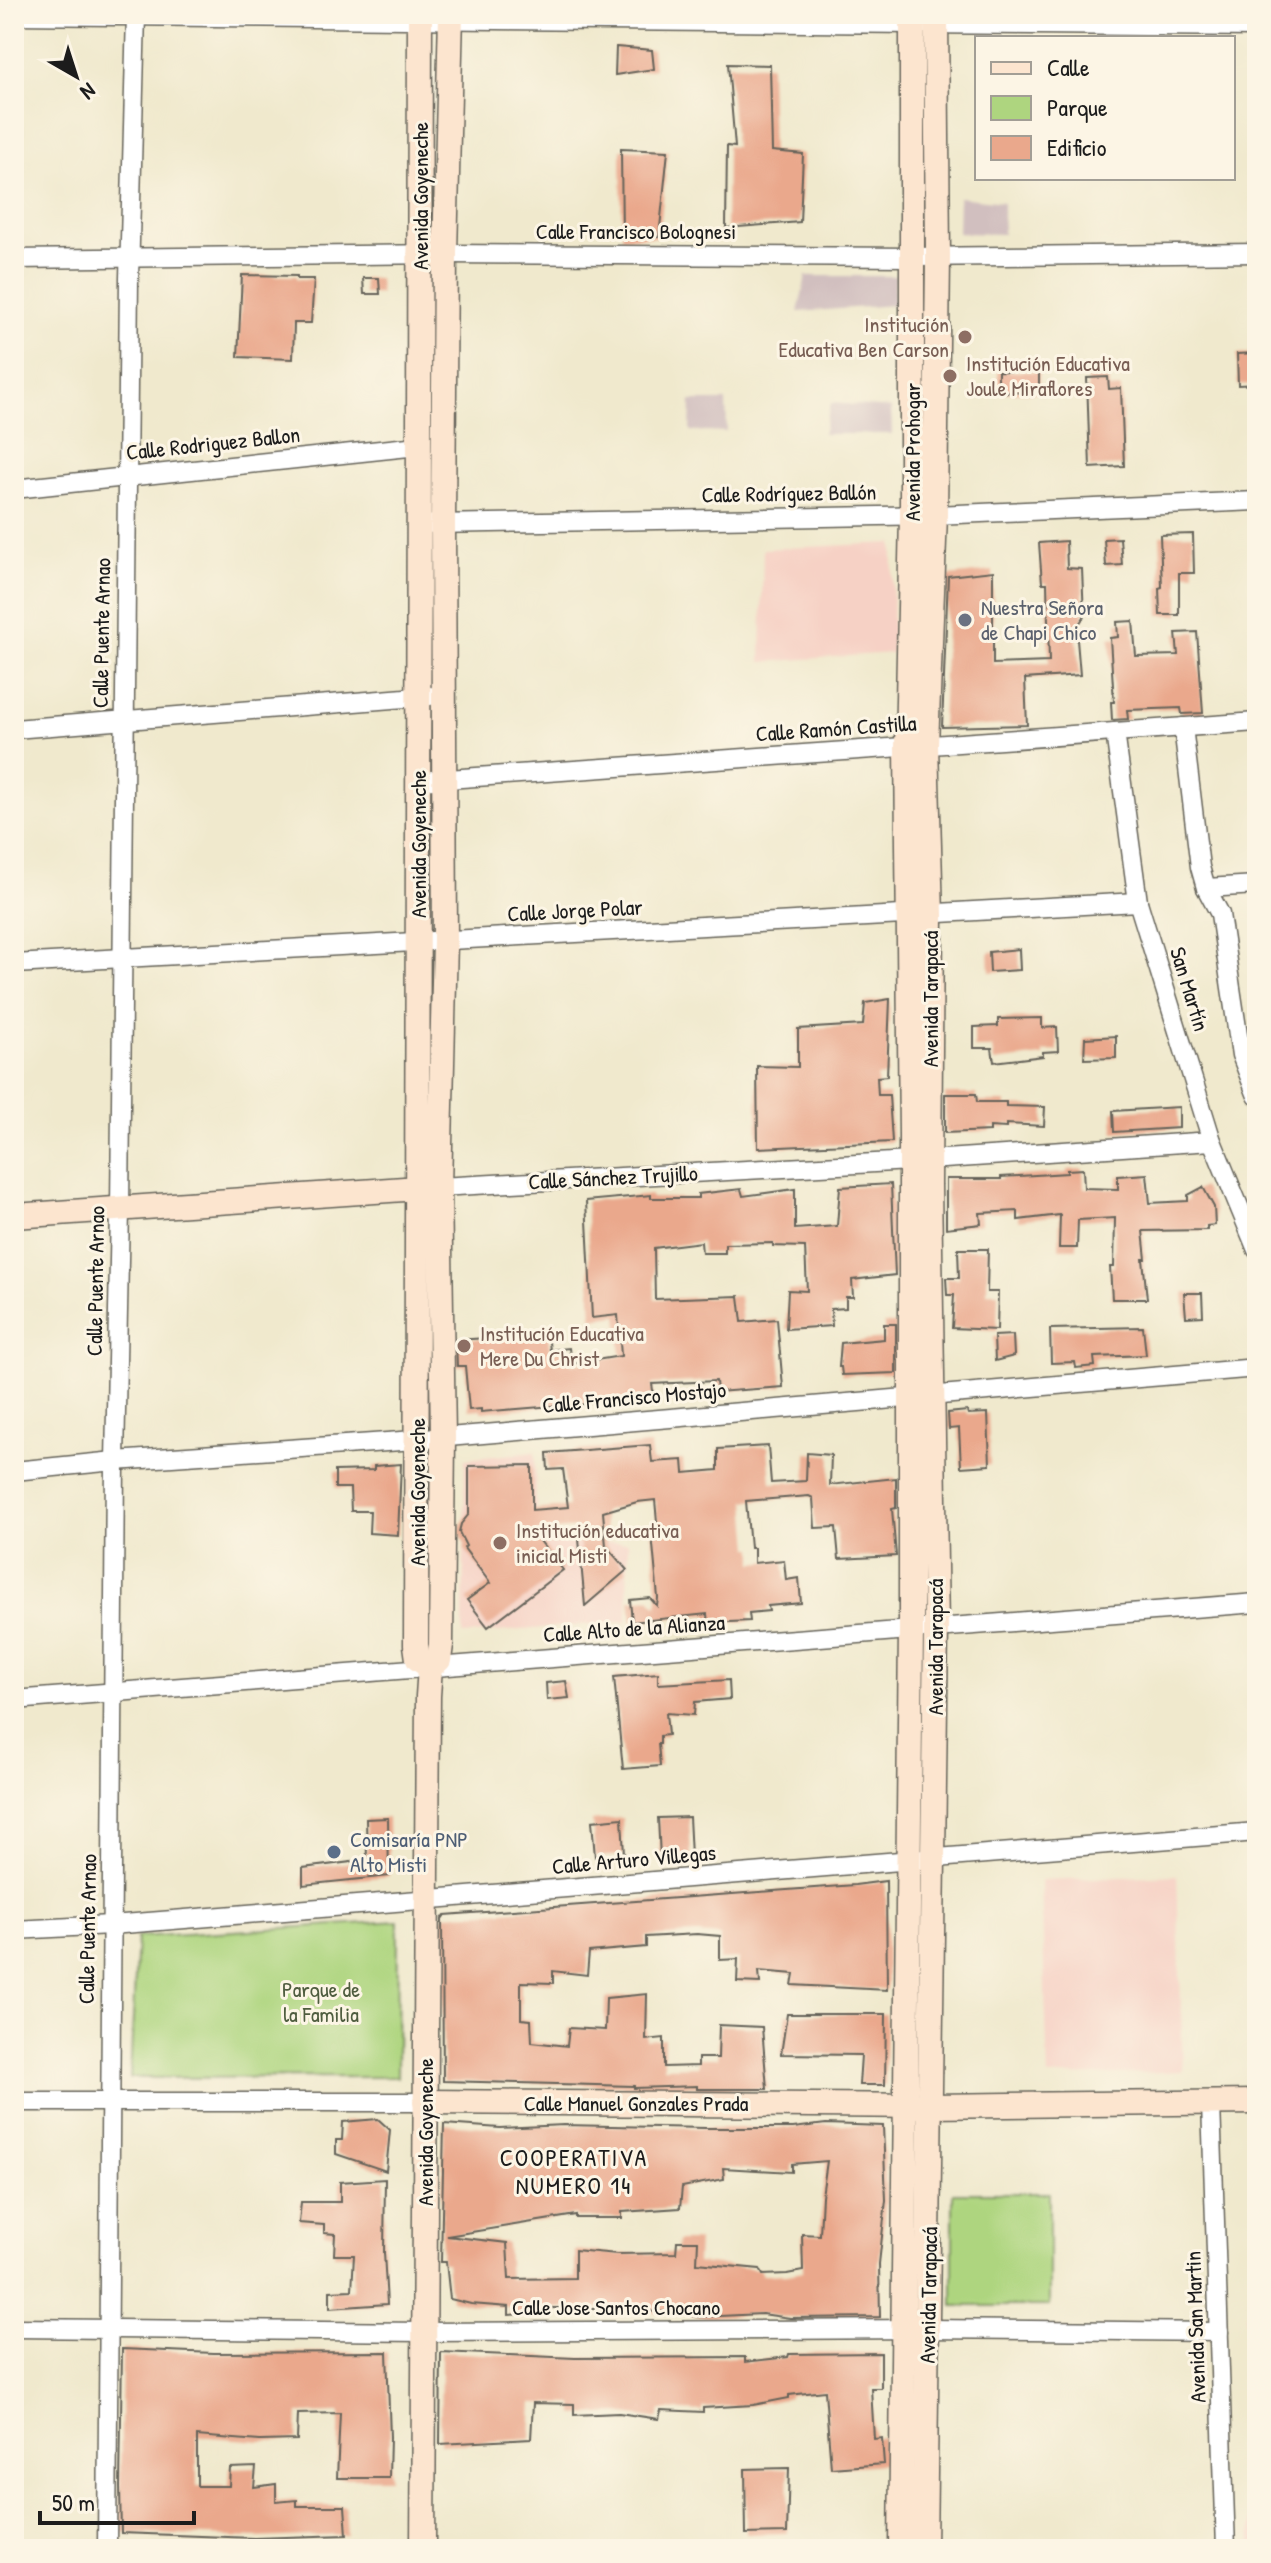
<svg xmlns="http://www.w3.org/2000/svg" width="1271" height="2563" font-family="'Patrick Hand',sans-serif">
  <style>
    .built { fill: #f6d1c5 }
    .industrial { fill: #d1bfbf }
    .green { fill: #aed57f; stroke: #65784e; stroke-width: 2 }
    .building { fill: #eaa88c; fill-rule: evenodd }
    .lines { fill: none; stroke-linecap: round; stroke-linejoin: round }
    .street-casing { stroke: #66645a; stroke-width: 21 }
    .secondary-casing { stroke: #66645a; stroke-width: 27 }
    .street { stroke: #fff; stroke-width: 18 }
    .secondary { stroke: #fce5cf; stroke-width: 24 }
    .education-dot { fill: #8d6e63; stroke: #fcf5e5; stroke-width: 3 }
    .worship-dot { fill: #6b7280; stroke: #fcf5e5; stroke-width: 3 }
    .service-dot { fill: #5c6f8a; stroke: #fcf5e5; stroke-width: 3 }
    .labels { text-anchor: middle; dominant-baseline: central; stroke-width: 6; stroke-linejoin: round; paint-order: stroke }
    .street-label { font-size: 22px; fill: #1c1c1c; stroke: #fcf5e5 }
    .education-label { font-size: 22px; fill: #785e54; stroke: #fcf5e5; text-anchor: start }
    .worship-label { font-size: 22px; fill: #5b616d; stroke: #fcf5e5; text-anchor: start }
    .service-label { font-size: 22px; fill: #4e5e75; stroke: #fcf5e5; text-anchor: start }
    .park-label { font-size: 22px; fill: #4f5d3f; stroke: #fcf5e5 }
    .neighbourhood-label { font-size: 24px; letter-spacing: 2px; fill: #1c1c1c; stroke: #fcf5e5 }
  </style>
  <rect width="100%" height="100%" fill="#fcf5e5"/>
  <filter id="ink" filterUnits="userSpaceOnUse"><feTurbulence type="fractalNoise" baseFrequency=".0125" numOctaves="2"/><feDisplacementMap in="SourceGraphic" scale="16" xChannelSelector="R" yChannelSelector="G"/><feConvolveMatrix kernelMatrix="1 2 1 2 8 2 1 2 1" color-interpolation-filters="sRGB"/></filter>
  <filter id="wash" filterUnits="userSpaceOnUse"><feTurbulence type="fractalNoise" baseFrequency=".006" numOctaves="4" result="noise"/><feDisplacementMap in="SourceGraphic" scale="32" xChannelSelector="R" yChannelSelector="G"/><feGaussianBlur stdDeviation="1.8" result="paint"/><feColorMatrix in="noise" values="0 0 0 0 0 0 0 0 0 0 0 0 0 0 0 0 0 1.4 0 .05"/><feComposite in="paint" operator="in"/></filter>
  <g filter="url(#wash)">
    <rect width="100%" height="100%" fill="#f0e9cd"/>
    <g class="built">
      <path d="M893,543L892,653L761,662L763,549Z"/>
      <path d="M535,1452L537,1544L628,1542L627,1621L463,1635L465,1459Z"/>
      <path d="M1177,1875L1183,2071L1048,2077L1041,1880Z"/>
      <path d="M1246,2315H1257V2549H1252Z"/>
    </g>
    <g class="industrial">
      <path d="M959,197L1003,202V234L958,233Z"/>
      <path d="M806,276H896L894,305L798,312Z"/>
      <path d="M691,401H726L727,432L690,431Z"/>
      <path d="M831,403L891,408L892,434H823Z"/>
    </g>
    <g class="green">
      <path d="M398,1921L397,2077L130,2078L137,1937Z"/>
      <rect x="953" y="2193" width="96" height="113"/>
    </g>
    <g id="blocks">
      <g class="building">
        <path d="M616,47L652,50L654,69L615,75Z"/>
        <path d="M728,64L770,65L772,151L803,154L800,222L726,228L727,146L735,147Z"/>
        <path d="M621,149L668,151L659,237H622Z"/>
        <path d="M242,275L297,276V279H314L311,323H294L293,359L238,357Z"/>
        <path d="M363,278H379L380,294H364Z"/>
        <path d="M1257,353V384L1238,385L1237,354Z"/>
        <path d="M998,371L1039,372V393L998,392Z"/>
        <path d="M1108,377L1109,389L1121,388L1124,466L1090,468L1087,378Z"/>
        <path d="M1193,534L1194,573H1179V615H1160L1159,588L1162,587L1160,535Z"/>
        <path d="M1120,538L1122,565L1106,566L1104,539Z"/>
        <path d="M1066,541L1067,568L1082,569L1084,617L1076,628L1080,675L1025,679L1027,725L942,727L948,576L993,571V664L1049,662L1047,583H1042L1039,543Z"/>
        <path d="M1133,621L1136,656L1178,655L1176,633L1197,632L1203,713L1182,714L1181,708L1127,710L1128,719L1112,720L1111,702H1114L1110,638L1118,637L1117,622Z"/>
        <path d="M1019,949L1020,970L990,972L989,952Z"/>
        <path d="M890,999L887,1076L877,1077L878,1095H889L892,1142L758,1148L757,1066L798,1067V1029L863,1025L865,1003Z"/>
        <path d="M1042,1018V1028L1057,1027L1058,1051L1043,1052V1056L994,1062L992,1048H974V1027L998,1026V1019Z"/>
        <path d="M1116,1036V1058L1084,1059L1085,1038Z"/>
        <path d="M945,1094H976L977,1102H1006V1106L1045,1107L1044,1126L1006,1124V1128L990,1127V1131L945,1133Z"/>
        <path d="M1179,1107V1128L1114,1132L1113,1111Z"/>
        <path d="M1083,1169L1084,1188L1118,1189V1176L1147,1174L1150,1203L1188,1201V1195L1203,1187L1214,1207L1215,1225L1207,1226V1230L1143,1231L1146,1259H1143L1147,1299H1112L1110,1267H1114L1115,1218L1078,1220L1077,1248H1059L1060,1215L1018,1220V1211L980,1213L981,1224L946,1228V1179H1001V1177L1067,1173V1170Z"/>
        <path d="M891,1184L895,1275L852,1280L853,1297H846V1308L831,1309L832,1326L786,1329L788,1290L807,1291L805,1247L773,1246V1243L725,1244V1253H702L701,1242L654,1248L655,1299L739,1296L742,1322L777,1319L783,1387L717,1392L716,1381L652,1384L654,1397L595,1401L574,1407L553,1409V1406L481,1412V1409L469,1410L465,1366H457L456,1340L548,1334L550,1350L569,1348L571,1364L621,1356L618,1315L592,1318L586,1201L651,1195V1198H698V1194L741,1189L743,1196L795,1189V1229L837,1226L840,1187Z"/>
        <path d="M958,1249H988L987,1292H998L997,1330L952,1328L954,1295H947L946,1278H959Z"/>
        <path d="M1184,1293H1202L1203,1316L1186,1317Z"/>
        <path d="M884,1324H896V1373L842,1375L841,1367H839L841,1343L884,1339Z"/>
        <path d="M1143,1327L1146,1355L1094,1357L1095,1366L1076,1368L1075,1362L1051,1363L1050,1329Z"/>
        <path d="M1013,1335L1014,1356L995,1361L994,1336Z"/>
        <path d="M967,1411L968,1414L988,1413L990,1465L961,1467L959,1428L949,1429L948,1413Z"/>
        <path d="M650,1445L652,1462L683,1460L684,1473L718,1470V1449L768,1446L771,1483L806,1481L807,1453L831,1455L830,1485L896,1478V1508L892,1509L896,1556L839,1559L836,1527L815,1528L813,1498L809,1496L746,1501L750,1548H754V1563L784,1560L786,1580L799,1578L801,1603L768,1606L769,1611L749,1613L750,1621L708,1623L707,1614L632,1622L630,1600L650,1598L657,1606L658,1598L652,1534L658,1533L655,1500L637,1502L603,1512L606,1546L627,1570L585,1606L578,1528L533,1532L563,1570L488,1627L467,1600L490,1583L464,1548L466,1546L459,1532L461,1524L469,1514V1466L532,1465V1510L568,1507L563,1469L548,1470L547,1453Z"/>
        <path d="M401,1464L398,1535L369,1533L370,1511H351L350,1488H335V1471L374,1470V1466Z"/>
        <path d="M658,1673V1684L729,1680L730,1699L695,1702L694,1715L666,1713L668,1735L660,1736V1744H658L660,1766L623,1769L614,1677Z"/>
        <path d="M566,1681L569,1698L547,1700L546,1683Z"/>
        <path d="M689,1817L691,1856L660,1858L658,1818Z"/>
        <path d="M388,1818L389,1876L303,1885V1868L367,1860L366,1819Z"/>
        <path d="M622,1818L624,1855L595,1857L592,1821Z"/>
        <path d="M886,1881L887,1990L792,1985L794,1974L759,1971L760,1983L737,1982L738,1959L720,1960V1936L697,1934L646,1937V1947L589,1952L587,1975L553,1971V1983L521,1982V2019L531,2020L532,2042L567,2046L569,2028L605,2030L606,1998L647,1994L646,2040L664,2038V2067L698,2066V2058H718L719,2025L762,2027L767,2089H697V2086L634,2088V2086L443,2081L442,1919L445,1915L855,1885Z"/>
        <path d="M787,2014H886L885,2085H859L861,2055L781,2054Z"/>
        <path d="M378,2119L390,2130L386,2171L336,2154V2140H342L343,2122Z"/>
        <path d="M444,2124L500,2128L564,2125L706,2128H793L826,2124L883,2126L886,2200L879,2264L880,2317L790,2318L762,2314L698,2317L675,2311L658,2312L617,2308H533V2313L509,2315V2307L471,2304L450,2299L446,2262H441ZM827,2161L822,2196L820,2235L802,2234L803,2271L787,2274L763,2275L760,2269L697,2263L698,2241H677L676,2253L617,2254L575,2250V2278L509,2279L507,2243L447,2236L576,2215V2218H622V2212L680,2208L682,2187L724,2179L723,2168L792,2172V2164Z"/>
        <path d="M385,2179L384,2253L387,2304L330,2308V2291L352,2290L354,2255H334L335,2234L324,2233V2225L299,2223L301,2202H340V2182Z"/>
        <path d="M122,2349L214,2353L387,2352L390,2437L389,2478H337L340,2413L298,2414L297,2440L260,2441L197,2436V2486H229L230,2468L256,2467L254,2487L276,2484V2502L297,2500V2506H345L347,2535L254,2538L121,2533L120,2487Z"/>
        <path d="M441,2352L575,2358L745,2357V2362L788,2357L789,2354L881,2353V2388H871L874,2439L882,2438L884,2464L831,2468L825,2391L789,2395V2398L753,2405L703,2408V2412L661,2410L659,2419L619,2413L574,2415V2404L533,2403L531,2439L440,2444Z"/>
        <path d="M789,2468L787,2533L746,2534L745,2469Z"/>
      </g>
    </g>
  </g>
  <g filter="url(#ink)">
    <use href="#blocks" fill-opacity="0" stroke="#66645a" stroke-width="2"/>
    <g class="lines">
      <g class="street-casing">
        <g id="street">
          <path d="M14,15C428,18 843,25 1257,27"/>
          <path d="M14,259L445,254L913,257L1257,253"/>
          <path d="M14,489L418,446"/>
          <path d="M433,524L935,515L1257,501"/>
          <path d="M1183,727L1200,867L1206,888L1220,914L1241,1055L1257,1096"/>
          <path d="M14,729L430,696"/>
          <path d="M1115,732L1138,902L1212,1141L1257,1250"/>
          <path d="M419,781L1257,722"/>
          <path d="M1206,888L1257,885"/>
          <path d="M14,964L1138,902"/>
          <path d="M439,1187L929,1160L1212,1141"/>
          <path d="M14,1471L115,1461L401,1441L1257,1368"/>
          <path d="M14,1700L1257,1603"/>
          <path d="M14,1930L111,1925L1257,1832"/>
          <path d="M14,2102H425"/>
          <path d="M1211,2103L1226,2549"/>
          <path d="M14,2328L424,2332L928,2329L1219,2332"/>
          <path d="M107,2549L115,1461L120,1210L129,278L136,14"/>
        </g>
      </g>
      <g class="secondary-casing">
        <g id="secondary">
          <path d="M420,14L416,1645L418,1659L430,1667"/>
          <path d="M14,1216L433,1187"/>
          <path d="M425,2102L931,2106L1257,2102"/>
          <path d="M423,2549L428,1696L430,1667L439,1660L441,1645L443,1437L439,1187L445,941L443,524L445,254L451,14"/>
          <path d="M901,2549L911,1630V1136L907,747L912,515V14"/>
          <path d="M924,2549L936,1628L929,1185L931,915L926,745L935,515L938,257L936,14"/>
        </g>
      </g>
      <use href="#street" class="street"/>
      <use href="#secondary" class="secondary"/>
    </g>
  </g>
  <g class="education-dot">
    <circle cx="965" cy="337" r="8"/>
    <circle cx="950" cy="376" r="8"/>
    <circle cx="464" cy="1346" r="8"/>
    <circle cx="500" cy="1543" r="8"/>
  </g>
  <circle class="worship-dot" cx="965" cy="620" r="8"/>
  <circle class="service-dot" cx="334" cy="1852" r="8"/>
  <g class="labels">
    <g class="street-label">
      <text transform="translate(420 196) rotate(-90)">Avenida Goyeneche</text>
      <text x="636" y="231">Calle Francisco Bolognesi</text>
      <text transform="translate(213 443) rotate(-6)">Calle Rodriguez Ballon</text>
      <text transform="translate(912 452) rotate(-90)">Avenida Prohogar</text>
      <text transform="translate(789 493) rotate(-1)">Calle Rodríguez Ballón</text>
      <text transform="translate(101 633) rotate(-89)">Calle Puente Arnao</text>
      <text transform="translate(836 728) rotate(-4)">Calle Ramón Castilla</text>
      <text transform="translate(418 844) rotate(-90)">Avenida Goyeneche</text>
      <text transform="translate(575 910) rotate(-3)">Calle Jorge Polar</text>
      <text transform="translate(1190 989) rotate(73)">San Martín</text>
      <text transform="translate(930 999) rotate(-90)">Avenida Tarapacá</text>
      <text transform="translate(613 1177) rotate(-3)">Calle Sánchez Trujillo</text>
      <text transform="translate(95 1281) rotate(-89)">Calle Puente Arnao</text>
      <text transform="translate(634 1397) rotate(-5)">Calle Francisco Mostajo</text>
      <text transform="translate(417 1492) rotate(-90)">Avenida Goyeneche</text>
      <text transform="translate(634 1628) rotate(-4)">Calle Alto de la Alianza</text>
      <text transform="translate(935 1647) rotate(-90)">Avenida Tarapacá</text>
      <text transform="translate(634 1859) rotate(-5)">Calle Arturo Villegas</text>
      <text transform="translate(87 1929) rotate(-89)">Calle Puente Arnao</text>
      <text x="636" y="2103">Calle Manuel Gonzales Prada</text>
      <text transform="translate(425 2132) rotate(-90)">Avenida Goyeneche</text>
      <text transform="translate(928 2295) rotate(-89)">Avenida Tarapacá</text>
      <text x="616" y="2307">Calle Jose Santos Chocano</text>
      <text transform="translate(1195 2327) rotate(-92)">Avenida San Martin</text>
    </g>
    <g class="education-label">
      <text x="949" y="324" text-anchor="end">Institución<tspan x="949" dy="25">Educativa Ben Carson</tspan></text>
      <text x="966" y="363">Institución Educativa<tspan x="966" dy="25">Joule Miraflores</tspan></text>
      <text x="480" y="1333">Institución Educativa<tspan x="480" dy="25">Mere Du Christ</tspan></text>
      <text x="516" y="1530">Institución educativa<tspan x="516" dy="25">inicial Misti</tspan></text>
    </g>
    <g class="worship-label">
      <text x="981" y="607">Nuestra Señora<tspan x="981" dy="25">de Chapi Chico</tspan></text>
    </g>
    <g class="service-label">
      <text x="350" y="1839">Comisaría PNP<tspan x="350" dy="25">Alto Misti</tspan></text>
    </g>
    <g class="park-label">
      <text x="321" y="1989">Parque de<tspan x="321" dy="25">la Familia</tspan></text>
    </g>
    <g class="neighbourhood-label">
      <text x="574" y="2157">COOPERATIVA<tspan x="574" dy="28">NUMERO 14</tspan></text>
    </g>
  </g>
  <rect width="1271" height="2563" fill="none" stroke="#fcf5e5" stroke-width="48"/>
  <rect x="975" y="36" width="260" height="144" fill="#fcf5e5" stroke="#a29e95" stroke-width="2"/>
  <rect x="991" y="62" width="40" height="12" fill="#fce5cf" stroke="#a29e95" stroke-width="2"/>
  <text x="1047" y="76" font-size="24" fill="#1c1c1c">Calle</text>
  <rect x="991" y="96" width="40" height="24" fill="#aed57f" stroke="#a29e95" stroke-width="2"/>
  <text x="1047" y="116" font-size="24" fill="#1c1c1c">Parque</text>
  <rect x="991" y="136" width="40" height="24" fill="#eaa88c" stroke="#a29e95" stroke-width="2"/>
  <text x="1047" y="156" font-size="24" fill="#1c1c1c">Edificio</text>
  <g transform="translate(76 76) rotate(141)" stroke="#fcf5e5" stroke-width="6" paint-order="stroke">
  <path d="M0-6L14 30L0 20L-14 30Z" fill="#1c1c1c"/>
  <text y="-12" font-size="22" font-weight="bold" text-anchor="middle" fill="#1c1c1c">N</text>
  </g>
  <path d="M40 2511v12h154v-12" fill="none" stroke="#1c1c1c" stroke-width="4"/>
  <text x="52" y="2511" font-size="24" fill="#1c1c1c" stroke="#fcf5e5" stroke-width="6" paint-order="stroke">50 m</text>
</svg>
